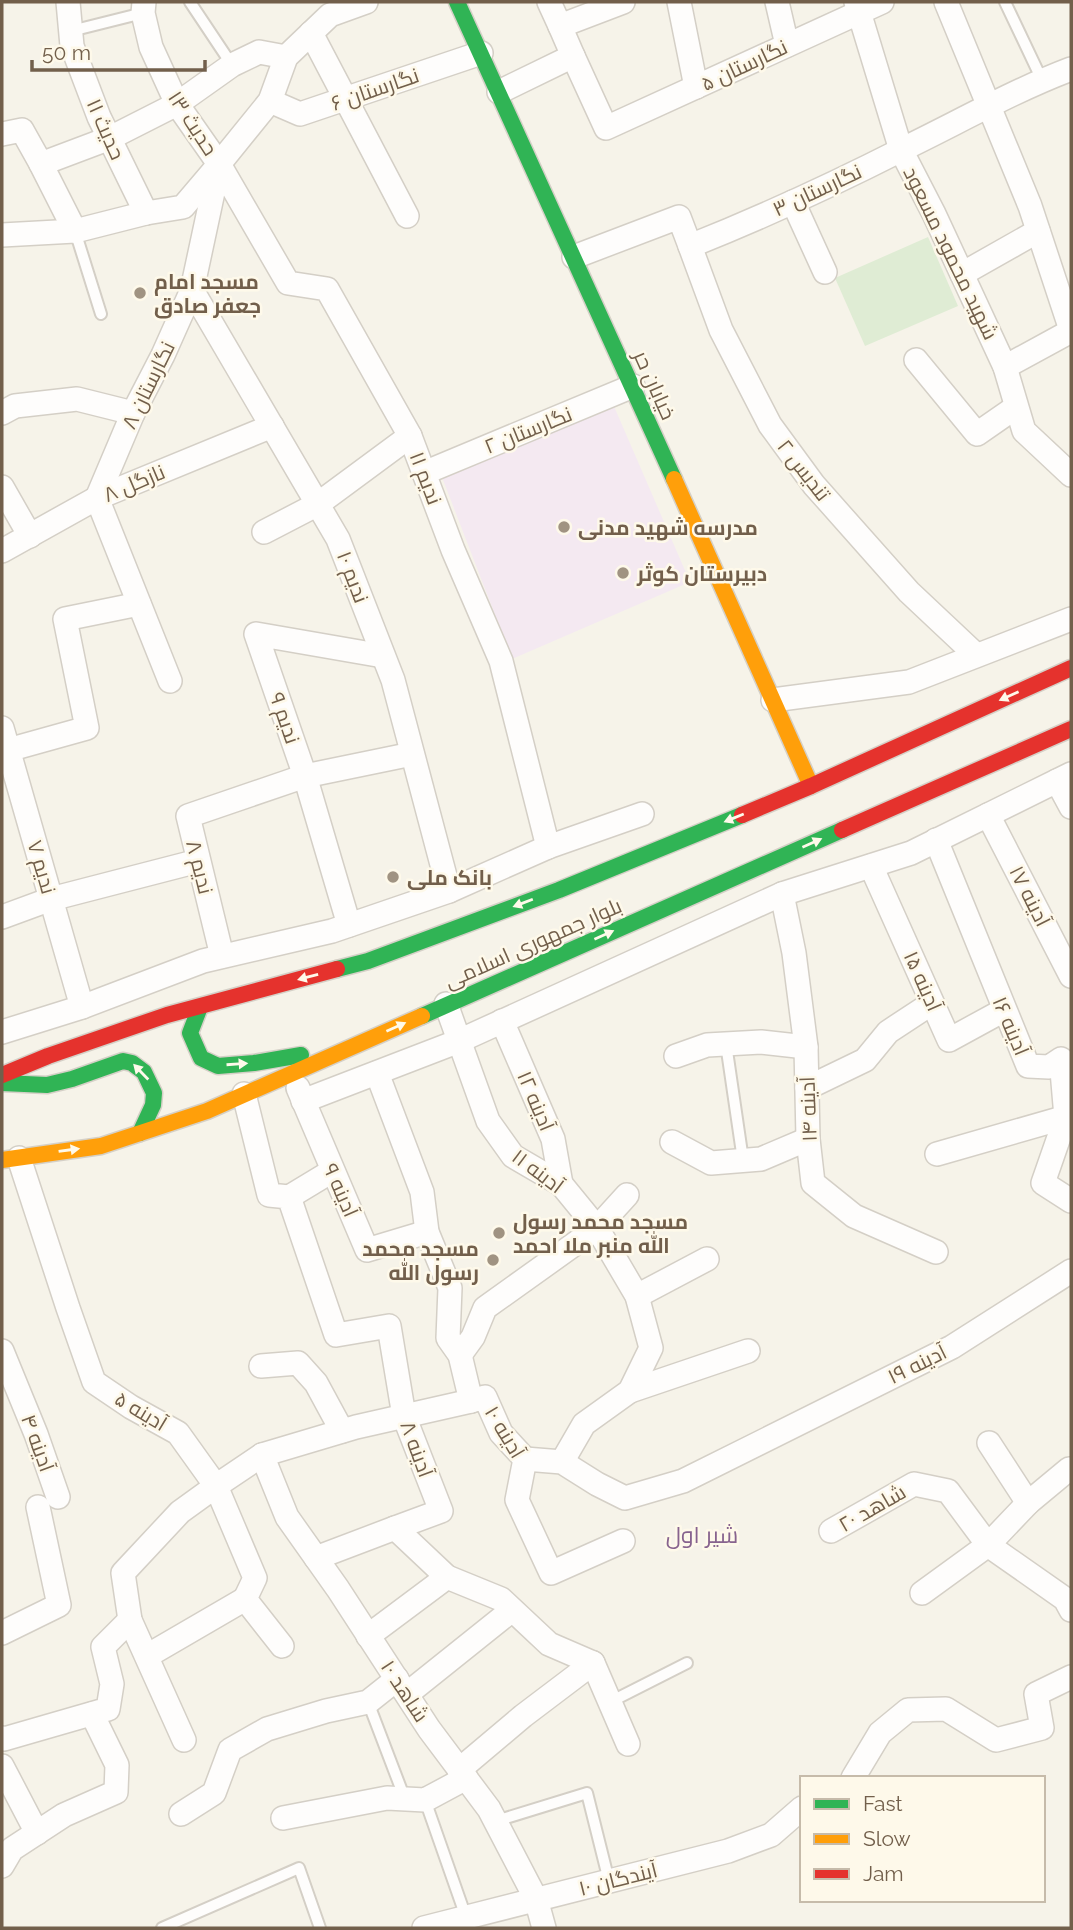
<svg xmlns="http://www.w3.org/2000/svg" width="1073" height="1930" font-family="Raleway,Cairo,sans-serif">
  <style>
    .education { fill: #f4e9f1 }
    .green { fill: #dfecd4 }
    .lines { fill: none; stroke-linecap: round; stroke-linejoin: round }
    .lane-casing { stroke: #d4cfc6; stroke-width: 14 }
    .street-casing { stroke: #d4cfc6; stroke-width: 26 }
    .fast-casing { stroke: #d5d0c7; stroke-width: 19 }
    .slow-casing { stroke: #d5d0c7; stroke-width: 19 }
    .jam-casing { stroke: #d5d0c7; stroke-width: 19 }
    .lane { stroke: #fefdfc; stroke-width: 10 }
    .street { stroke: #fefdfc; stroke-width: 23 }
    .fast { stroke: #30b455; stroke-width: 16 }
    .slow { stroke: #ff9f0a; stroke-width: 16 }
    .jam { stroke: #e5322d; stroke-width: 16 }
    .oneway { fill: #fef9ea }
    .poi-dot { fill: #a09382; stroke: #fef9ea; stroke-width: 2.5 }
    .labels { text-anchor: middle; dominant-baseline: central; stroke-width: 5; stroke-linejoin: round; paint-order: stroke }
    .street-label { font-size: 21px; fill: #725f4b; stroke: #fef9ea }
    .poi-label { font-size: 21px; font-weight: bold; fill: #725f4b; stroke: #fef9ea; text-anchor: start }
    .neighbourhood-label { font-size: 23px; fill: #87638e; stroke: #fef9ea }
  </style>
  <rect width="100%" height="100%" fill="#f6f3e9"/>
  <path class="education" d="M613,404L690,582L512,659L440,472Z"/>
  <path class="green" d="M928,237L958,306L865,346L835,278Z"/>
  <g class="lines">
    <g class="lane-casing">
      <g id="lane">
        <path d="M190,2L232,65"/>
        <path d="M1005,2L1042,80"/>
        <path d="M71,31L143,13"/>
        <path d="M75,231L101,314"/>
        <path d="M726,1044L743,1160"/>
        <path d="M368,1702L405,1799"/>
        <path d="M610,1702L687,1663"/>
        <path d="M425,1800L466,1917"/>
        <path d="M496,1821L587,1793L609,1881"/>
        <path d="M162,1928L299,1868L320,1928"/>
      </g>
    </g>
    <g class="street-casing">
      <g id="street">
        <path d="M68,2L72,46L99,117L146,213"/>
        <path d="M144,2L143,13L151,47L177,104L219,164L288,283L327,289L410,436L453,550L501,661L548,847"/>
        <path d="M549,2L560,26"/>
        <path d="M679,2L696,87"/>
        <path d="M777,2L787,45"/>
        <path d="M856,2L901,150L934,214L1005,367L1024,431L1071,475"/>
        <path d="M946,2L1030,206L1071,330"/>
        <path d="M311,33L407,216"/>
        <path d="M573,56L606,128L882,2"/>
        <path d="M499,92L573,56L560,26L623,2"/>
        <path d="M270,101L300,114L481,53"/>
        <path d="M2,134L22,130L41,164L110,138L177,104L232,65L259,52L286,57"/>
        <path d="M41,164L75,231"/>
        <path d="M793,202L825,272"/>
        <path d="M2,235L75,231L146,213L183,207L217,167"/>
        <path d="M690,246L721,330L770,425L814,485L909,592L976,655"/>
        <path d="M574,257L679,217L690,246C763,217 834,184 903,149C959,122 1013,91 1071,69"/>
        <path d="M962,274L1038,231"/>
        <path d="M192,290L338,539L393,680L449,891"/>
        <path d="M916,360L977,434L1016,407"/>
        <path d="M1005,367L1071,331"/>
        <path d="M2,413L15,406L77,399L133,413"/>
        <path d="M424,473L633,386"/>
        <path d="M2,487L30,536"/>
        <path d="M264,532L318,504L410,436"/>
        <path d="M2,551L97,498L272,426"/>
        <path d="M170,681L97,498L133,413L163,355L192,290L219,164L270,101L286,57L330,15L366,2"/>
        <path d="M773,700L909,682L1071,619"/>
        <path d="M2,728L82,1007"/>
        <path d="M8,750L87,728L65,619L139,604"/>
        <path d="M1057,781L1071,807"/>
        <path d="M988,815L1071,976"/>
        <path d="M936,840L1028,1066L1049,1067L1061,1059L1066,1117L1043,1183L1071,1201"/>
        <path d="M871,866L949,1040L1004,1010"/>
        <path d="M782,894L794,953L806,1047L808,1139L813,1183L854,1216L936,1252"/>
        <path d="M2,917L51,899L198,861"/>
        <path d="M349,925L305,776L256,634L383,656"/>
        <path d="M222,956L188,816L305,776L412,754"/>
        <path d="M446,1004L488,1121L513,1156L561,1184L597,1228L637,1296L651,1348L630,1391L584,1424L562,1462"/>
        <path d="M502,1021L553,1139L561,1184"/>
        <path d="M2,1032L82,1007L203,961L332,931L449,891L548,847L642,814"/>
        <path d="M676,1056L707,1045L761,1042L806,1047"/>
        <path d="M377,1073L422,1192L427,1232L450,1288L448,1338L460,1355L471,1401L485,1397L501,1433L525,1459L517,1500L551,1573L623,1541"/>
        <path d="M298,1088L367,1250L427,1232"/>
        <path d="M807,1088L865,1060L888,1032L932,1003"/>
        <path d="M244,1094L269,1195L289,1197L336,1335L389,1326L404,1416L441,1511L395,1528L447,1577L501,1599L549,1644L593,1663L628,1744"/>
        <path d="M303,1101L459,1041L782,894L911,853L1071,774"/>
        <path d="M672,1142L711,1163L761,1159L808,1139"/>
        <path d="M937,1154L1066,1117"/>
        <path d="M19,1158L68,1308L94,1382L131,1407L178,1433L216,1486L255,1578L245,1599L282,1646"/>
        <path d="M289,1197L332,1171"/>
        <path d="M637,1296L707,1259"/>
        <path d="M2,1351L36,1434L58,1497"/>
        <path d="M460,1355L473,1337L485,1308L597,1228L627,1195"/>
        <path d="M261,1366L298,1363L316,1383L342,1431"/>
        <path d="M630,1391L748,1351"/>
        <path d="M989,1443L1028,1503"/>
        <path d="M262,1455L287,1517L338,1589L429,1729L489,1809L536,1899L544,1928"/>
        <path d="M525,1459L562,1462L597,1484L625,1498L683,1481L952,1347L1071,1271"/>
        <path d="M831,1531L914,1484L948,1491L988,1545L1065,1599L1071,1610"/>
        <path d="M316,1558L395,1528"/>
        <path d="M922,1593L988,1545L1028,1503L1069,1469"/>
        <path d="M2,1633L59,1605L38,1507"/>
        <path d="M368,1636L447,1577"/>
        <path d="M147,1656L245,1599"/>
        <path d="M407,1694L512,1610"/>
        <path d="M2,1738L4,1739L108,1709L112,1684L103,1647L130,1620"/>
        <path d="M184,1740L130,1620L123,1573L180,1512L216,1486L262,1455L356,1427L471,1401"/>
        <path d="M2,1766L37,1833"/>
        <path d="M459,1770L523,1716L593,1663"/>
        <path d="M853,1778L880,1733L908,1710L946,1709L996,1740L1042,1728L1036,1694L1071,1677"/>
        <path d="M181,1814L214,1793L230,1750L267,1729L326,1711L368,1702L397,1679"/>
        <path d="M283,1818L387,1798L425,1800L466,1778"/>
        <path d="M2,1866L12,1849L64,1815L116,1792L117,1765L92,1714"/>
        <path d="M424,1928L728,1851L771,1835L802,1808"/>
      </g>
    </g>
    <g class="fast-casing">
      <g id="fast">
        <path d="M457,2L674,479"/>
        <path d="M337,969L368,961L559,890L742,815"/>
        <path d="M200,1007L190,1033L201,1058L218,1066L254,1063L301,1055"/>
        <path d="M422,1016L842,830"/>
        <path d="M2,1083L47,1085L72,1079L123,1061L132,1063L144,1072L154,1093L153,1105L140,1133"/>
      </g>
    </g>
    <g class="slow-casing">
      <g id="slow">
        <path d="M674,479L811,786"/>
        <path d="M2,1160L101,1146L207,1111L422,1016"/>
      </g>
    </g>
    <g class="jam-casing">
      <g id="jam">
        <path d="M742,815L811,786L1071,668"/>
        <path d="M842,830L1071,729"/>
        <path d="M2,1075L48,1056L167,1015L337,969"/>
      </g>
    </g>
    <use href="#lane" class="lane"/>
    <use href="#street" class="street"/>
    <use href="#fast" class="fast"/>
    <use href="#slow" class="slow"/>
    <use href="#jam" class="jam"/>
  </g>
  <defs><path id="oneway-solid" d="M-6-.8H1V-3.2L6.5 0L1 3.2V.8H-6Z" transform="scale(1.75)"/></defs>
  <g class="oneway">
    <use href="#oneway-solid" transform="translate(1009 696) rotate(156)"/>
    <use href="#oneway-solid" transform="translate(734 818) rotate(158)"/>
    <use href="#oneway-solid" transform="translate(812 843) rotate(-24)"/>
    <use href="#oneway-solid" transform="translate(523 903) rotate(159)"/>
    <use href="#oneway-solid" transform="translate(604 935) rotate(-24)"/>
    <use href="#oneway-solid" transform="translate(308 977) rotate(165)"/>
    <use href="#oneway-solid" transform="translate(396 1027) rotate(-24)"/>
    <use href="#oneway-solid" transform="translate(237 1064) rotate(-4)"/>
    <use href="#oneway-solid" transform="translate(141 1072) rotate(-134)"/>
    <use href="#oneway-solid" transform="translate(69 1150) rotate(-8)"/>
  </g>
  <g class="poi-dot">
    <circle cx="140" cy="293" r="7"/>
    <circle cx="564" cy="527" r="7"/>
    <circle cx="623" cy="573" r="7"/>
    <circle cx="393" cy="877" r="7"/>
    <circle cx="499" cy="1233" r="7"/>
    <circle cx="493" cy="1260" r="7"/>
  </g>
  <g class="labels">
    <g class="street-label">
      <text transform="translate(744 65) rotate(-25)">نگارستان ۵</text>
      <text transform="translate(375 89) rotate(-19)">نگارستان ۶</text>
      <text transform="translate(193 123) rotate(57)">حدیث ۱۳</text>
      <text transform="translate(106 129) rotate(66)">حدیث ۱۱</text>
      <text transform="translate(817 190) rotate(-25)">نگارستان ۳</text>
      <text transform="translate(951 253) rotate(64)">شهید محمود مسعود</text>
      <text transform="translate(148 385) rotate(-64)">نگارستان ۸</text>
      <text transform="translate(655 385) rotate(66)">خیابان حر</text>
      <text transform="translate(528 430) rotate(-22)">نگارستان ۲</text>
      <text transform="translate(804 470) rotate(52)">تندیس ۲</text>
      <text transform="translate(426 478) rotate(69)">ندیم ۱۱</text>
      <text transform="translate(134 483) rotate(-23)">نازگل ۸</text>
      <text transform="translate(353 577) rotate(69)">ندیم ۱۰</text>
      <text transform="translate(285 718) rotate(71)">ندیم ۹</text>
      <text transform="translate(42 867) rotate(74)">ندیم ۷</text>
      <text transform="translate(200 867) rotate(76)">ندیم ۸</text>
      <text transform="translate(1030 896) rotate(63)">آدینه ۱۷</text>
      <text transform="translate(533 943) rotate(-24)">بلوار جمهوری اسلامی</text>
      <text transform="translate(923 981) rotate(66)">آدینه ۱۵</text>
      <text transform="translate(1011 1026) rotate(67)">آدینه ۱۶</text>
      <text transform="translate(536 1101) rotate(67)">آدینه ۱۲</text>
      <text transform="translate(808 1109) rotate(-92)">آدینه ۱۴</text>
      <text transform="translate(538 1171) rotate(37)">آدینه ۱۱</text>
      <text transform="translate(341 1190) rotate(66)">آدینه ۹</text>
      <text transform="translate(917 1364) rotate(-26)">آدینه ۱۹</text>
      <text transform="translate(141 1411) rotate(31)">آدینه ۵</text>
      <text transform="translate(505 1432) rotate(59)">آدینه ۱۰</text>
      <text transform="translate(38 1443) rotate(70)">آدینه ۴</text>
      <text transform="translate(417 1449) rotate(70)">آدینه ۸</text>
      <text transform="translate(872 1508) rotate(-30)">شاهد ۲۰</text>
      <text transform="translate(405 1691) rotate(57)">شاهد ۱۰</text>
      <text transform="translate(618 1879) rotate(-14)">آیندگان ۱۰</text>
    </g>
    <g class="poi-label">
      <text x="154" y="281">مسجد امام<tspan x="154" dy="24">جعفر صادق</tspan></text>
      <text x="578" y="527">مدرسه شهید مدنی</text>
      <text x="637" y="573">دبیرستان کوثر</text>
      <text x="407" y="877">بانک ملی</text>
      <text x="513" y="1221">مسجد محمد رسول<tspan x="513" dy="24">الله منبر ملا احمد</tspan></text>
      <text x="479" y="1248" text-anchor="end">مسجد محمد<tspan x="479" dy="24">رسول الله</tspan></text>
    </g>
    <g class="neighbourhood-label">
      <text x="702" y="1534">شیر اول</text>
    </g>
  </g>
  <rect width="1073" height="1930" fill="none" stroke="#725f4b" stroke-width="7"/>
  <rect x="800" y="1776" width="245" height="126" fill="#fef9ea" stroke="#c6bbaa" stroke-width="2"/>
  <rect x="814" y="1799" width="35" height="10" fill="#30b455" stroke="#c6bbaa" stroke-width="2"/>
  <text x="863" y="1811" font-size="21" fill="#725f4b">Fast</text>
  <rect x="814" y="1834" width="35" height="10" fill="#ff9f0a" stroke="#c6bbaa" stroke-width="2"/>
  <text x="863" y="1846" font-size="21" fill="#725f4b">Slow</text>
  <rect x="814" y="1869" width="35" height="10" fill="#e5322d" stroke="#c6bbaa" stroke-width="2"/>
  <text x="863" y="1881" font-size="21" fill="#725f4b">Jam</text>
  <path d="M32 60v10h173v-10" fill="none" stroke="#725f4b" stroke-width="3.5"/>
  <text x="42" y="60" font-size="21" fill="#725f4b" stroke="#fef9ea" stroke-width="5" paint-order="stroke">50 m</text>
</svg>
